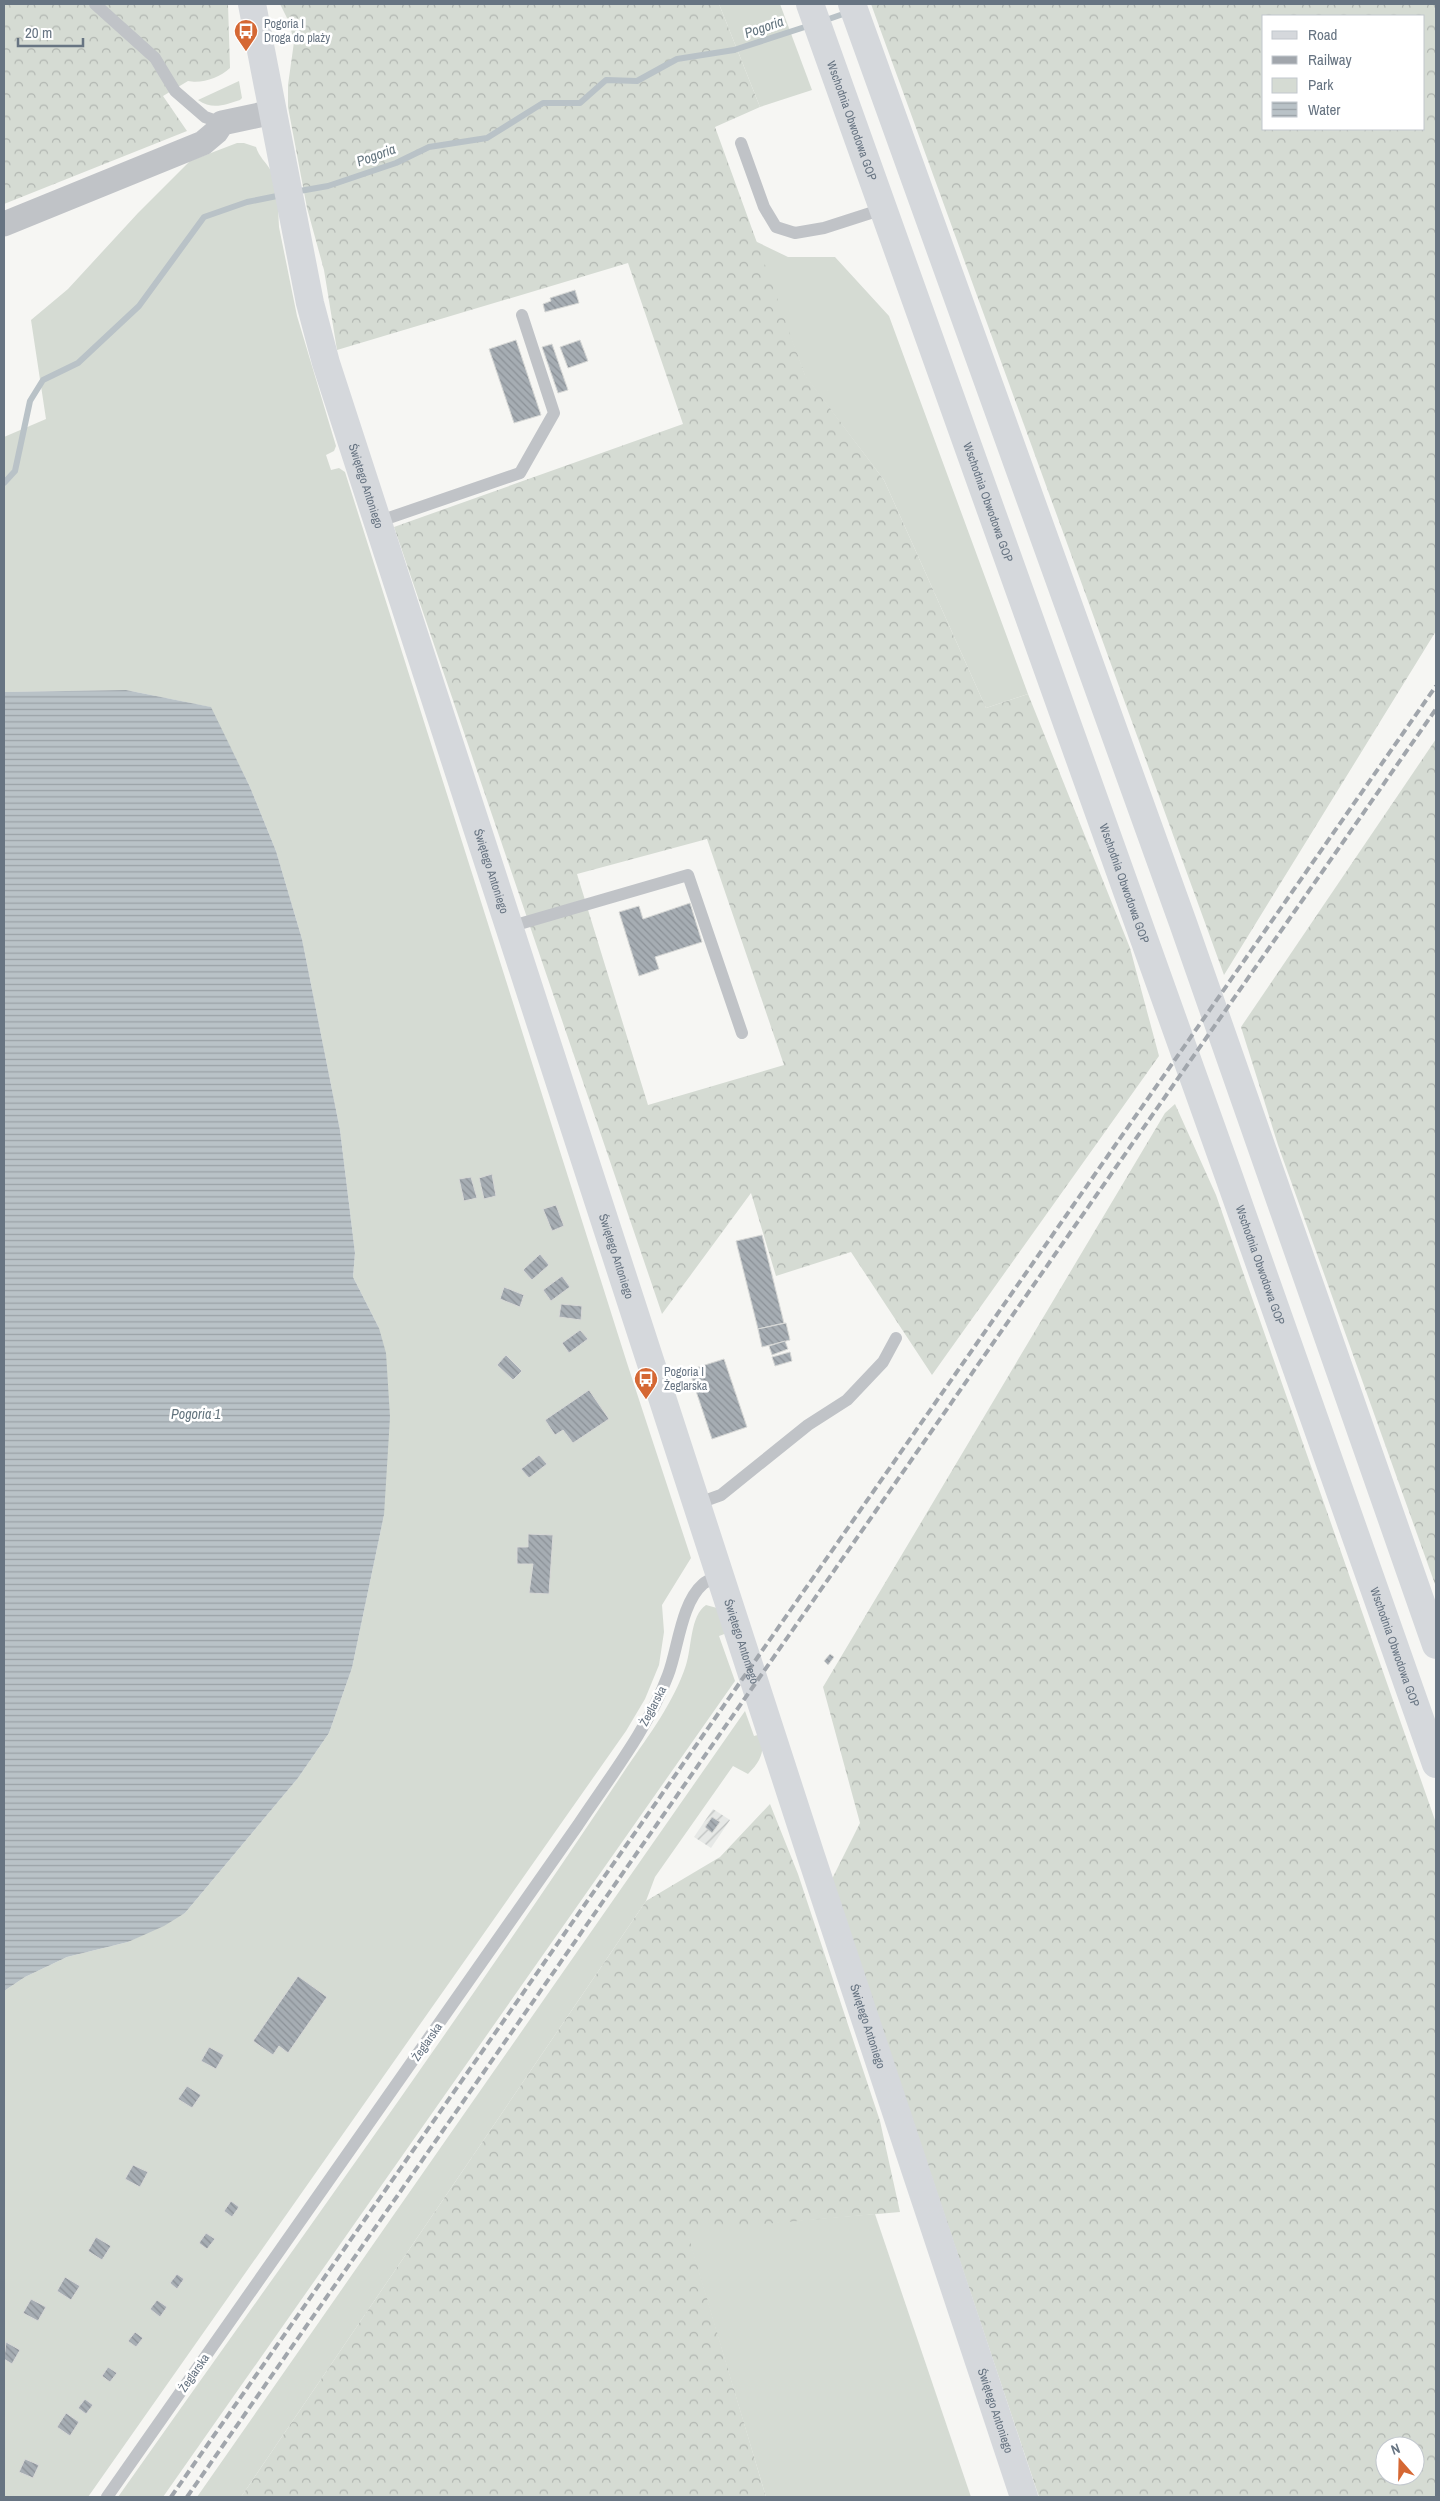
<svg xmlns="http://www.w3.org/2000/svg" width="1440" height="2501" font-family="'Archivo Narrow',sans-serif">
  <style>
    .industrial { fill: url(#industrial-furrows) }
    .green { fill: #d5dbd3 }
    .forest { fill: url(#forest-crowns); fill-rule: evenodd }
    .water { fill: url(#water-rules) }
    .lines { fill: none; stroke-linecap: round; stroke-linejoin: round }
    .stream { stroke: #b9c2c7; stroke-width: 6 }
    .building { fill: url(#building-back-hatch); stroke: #d7d8d6 }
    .lane { stroke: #c0c3c7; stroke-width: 12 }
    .street { stroke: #c0c3c7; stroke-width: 25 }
    .secondary { stroke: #d5d8dc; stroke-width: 28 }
    .highway { stroke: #d5d8dc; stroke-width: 28 }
    .rail { stroke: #a1a6ac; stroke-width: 4; stroke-dasharray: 8 4; stroke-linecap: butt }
    .labels { text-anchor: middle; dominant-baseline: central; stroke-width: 5; stroke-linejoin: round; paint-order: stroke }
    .poi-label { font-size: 12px; fill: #677482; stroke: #fff; text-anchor: start }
    .street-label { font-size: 12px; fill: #677482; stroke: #fff }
    .water-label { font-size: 14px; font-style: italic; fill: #63747e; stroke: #fff }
  </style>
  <defs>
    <pattern id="industrial-furrows" width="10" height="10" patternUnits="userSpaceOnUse" patternTransform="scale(1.25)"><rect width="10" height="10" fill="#e6e8e6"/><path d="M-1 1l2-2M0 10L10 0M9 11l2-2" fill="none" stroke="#bec1c0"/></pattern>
    <pattern id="forest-crowns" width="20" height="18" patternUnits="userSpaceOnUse" patternTransform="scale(1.25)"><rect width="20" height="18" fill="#d5dbd3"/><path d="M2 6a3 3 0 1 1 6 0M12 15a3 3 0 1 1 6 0" fill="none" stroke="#b1b6b1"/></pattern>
    <pattern id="water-rules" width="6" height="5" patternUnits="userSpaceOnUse" patternTransform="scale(1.25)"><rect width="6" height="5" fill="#b9c2c7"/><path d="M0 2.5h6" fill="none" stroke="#9aa2a7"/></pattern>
    <pattern id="building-back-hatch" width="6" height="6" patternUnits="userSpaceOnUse" patternTransform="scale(1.25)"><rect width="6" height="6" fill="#a6adb3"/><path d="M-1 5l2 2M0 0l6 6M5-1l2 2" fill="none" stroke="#8b9197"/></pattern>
  </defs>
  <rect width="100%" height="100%" fill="#f6f6f3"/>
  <path class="industrial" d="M713,1809L730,1820L711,1848L694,1837Z"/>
  <g class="green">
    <path d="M719,4H780L812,90L760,107Z"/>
    <path d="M239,81L242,98L240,100C225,105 212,110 198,100Z"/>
    <path d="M237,143H244L256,147C259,157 266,162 271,171C279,187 278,210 279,227L297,316L336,446L334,451L326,455L331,470L339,468L345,472L627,1363L691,1558L662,1605L664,1632L659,1665L645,1699L626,1731L88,2497H4V1991L25,1977L67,1957L128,1942L185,1913L298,1778L329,1733L352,1668L384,1515L379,1328L353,1277L355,1253L340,1130L302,939L276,851L250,787L210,707L126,690L4,692V437L46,419L31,320L68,289L138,213L190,161Z"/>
    <path d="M755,241L788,257H835L889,316L1028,694L986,708L884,480L805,376Z"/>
    <path d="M706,1605L717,1608L727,1633L719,1636L735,1681L163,2497H118C289,2255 463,2014 627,1767C649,1735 674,1702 686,1665C692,1647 690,1616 706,1605Z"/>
    <path d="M745,1711L754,1736L761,1734C765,1752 761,1761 748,1774L733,1766L655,1877L646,1901L241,2497H197Z"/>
    <path d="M875,2214L971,2497H766L686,2230Z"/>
  </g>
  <g class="forest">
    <path d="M4,4H228L230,68C219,78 202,84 188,81L163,96L187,131L4,204Z"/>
    <path d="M280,4H719L760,107L715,127L805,375L884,480L986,708L1028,694L1130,948L1159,1056L932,1375L851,1252L776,1276L751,1193L662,1314L394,527L683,424L628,263L337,350L324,270L307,208L288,107V85L294,42L289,22ZM707,839L784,1065L648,1105L577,874Z"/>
    <path d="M871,4H1436V631L1224,975ZM1424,16V129H1264V16Z"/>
    <path d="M1436,739V1587L1278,1145L1241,1027Z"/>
    <path d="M1175,1104L1216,1195L1436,1823V2497H1039L832,1879L860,1823L823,1687L1165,1113ZM1385,2446H1415V2476H1385Z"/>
    <path d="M770,1804L798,1874L880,2121L900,2212L687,2231L766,2497H241L646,1901L720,1857Z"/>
  </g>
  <path class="water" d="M126,690L211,707L250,787L276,851L302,939L340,1130L355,1253L353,1277L379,1328L386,1353L390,1417L384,1515L352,1668L329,1733L298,1778L185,1913L164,1926L128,1942L67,1957L25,1977L4,1991V692Z"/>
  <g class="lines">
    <g class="stream">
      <path d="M823,21L849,12"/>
      <path d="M294,192L328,186L396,163L429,147L487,138L543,103H580L606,80L637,81L677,59L734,50L811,25"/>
      <path d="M4,483L15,471L30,401L43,380L78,363L139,306L204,217L247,202L282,195"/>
    </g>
  </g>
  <g class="building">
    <path d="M575,290L579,303L545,312L543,304L551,301L550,298Z"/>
    <path d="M516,340L541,415L514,423L489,349Z"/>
    <path d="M580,340L588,361L568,368L560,347Z"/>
    <path d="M552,344L568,390L558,393L542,347Z"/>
    <path d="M690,903L702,942L655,957L659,969L639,976L619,912L639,906L643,919Z"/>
    <path d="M492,1174L496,1196L484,1199L479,1178Z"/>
    <path d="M471,1177L477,1198L464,1201L459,1179Z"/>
    <path d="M556,1205L564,1226L552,1231L543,1209Z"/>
    <path d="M762,1235L784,1323L758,1329L736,1241Z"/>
    <path d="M540,1254L549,1265L532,1280L523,1270Z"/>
    <path d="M562,1276L570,1287L551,1301L543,1290Z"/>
    <path d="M504,1287L524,1295L520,1307L500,1299Z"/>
    <path d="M561,1304L582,1306L581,1320L559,1317Z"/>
    <path d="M786,1323L790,1340L762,1347L758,1329Z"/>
    <path d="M580,1330L588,1339L569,1353L562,1343Z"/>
    <path d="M785,1341L788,1349L772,1355L769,1346Z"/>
    <path d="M790,1352L792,1361L775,1366L772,1357Z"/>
    <path d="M506,1355L522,1371L513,1380L497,1365Z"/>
    <path d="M724,1359L747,1427L712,1439L689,1370Z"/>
    <path d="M589,1390L609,1419L573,1443L563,1430L555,1435L545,1420Z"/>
    <path d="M539,1455L547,1464L529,1478L521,1469Z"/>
    <path d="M528,1534L553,1535L549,1594L529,1593L533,1564H517V1547H528Z"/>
    <path d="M830,1654L834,1657L828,1665L824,1661Z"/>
    <path d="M712,1817L720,1822L712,1833L705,1827Z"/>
    <path d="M298,1976L327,1997L288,2053L279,2046L273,2055L253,2041Z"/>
    <path d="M209,2047L224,2055L216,2069L201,2061Z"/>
    <path d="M187,2086L201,2095L192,2108L178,2099Z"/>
    <path d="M133,2165L148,2172L140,2187L125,2179Z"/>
    <path d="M231,2201L239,2207L232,2217L224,2211Z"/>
    <path d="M206,2233L215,2239L207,2249L199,2243Z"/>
    <path d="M96,2237L111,2246L102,2260L88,2251Z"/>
    <path d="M177,2274L184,2279L177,2289L170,2283Z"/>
    <path d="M65,2277L80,2286L71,2300L57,2291Z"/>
    <path d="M31,2299L46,2307L38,2321L23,2313Z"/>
    <path d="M157,2300L167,2307L160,2317L150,2309Z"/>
    <path d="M135,2332L143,2338L136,2347L128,2341Z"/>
    <path d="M6,2342L20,2350L12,2364L4,2359Z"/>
    <path d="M108,2367L117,2373L110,2382L102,2376Z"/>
    <path d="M85,2399L93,2405L86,2414L78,2408Z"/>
    <path d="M66,2413L79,2422L70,2436L57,2427Z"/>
    <path d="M25,2459L39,2465L33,2478L19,2472Z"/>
  </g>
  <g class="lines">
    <g class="lane">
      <path d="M95,4L155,58L175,91L205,117L222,123"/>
      <path d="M741,143L764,207L776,227L795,233L824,228L883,209"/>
      <path d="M377,522L520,473L554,413L522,315"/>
      <path d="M509,927L688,875L742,1033"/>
      <path d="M696,1504L721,1495L808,1425L847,1400L883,1362L896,1338"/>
      <path d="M107,2497L578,1825C609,1778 648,1729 668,1675C678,1649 681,1603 703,1584C707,1580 714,1579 720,1577"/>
    </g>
    <path class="street" d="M4,224L203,143L216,132L222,123L273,112"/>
    <path class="secondary" id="s1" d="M252,4L310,303L326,363L811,1856L1024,2497"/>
    <g class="highway">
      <path id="s2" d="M810,4L1228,1174L1436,1764"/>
      <path d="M852,4L1183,923L1436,1645"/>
    </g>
    <g class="rail">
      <path d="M171,2497L1436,686"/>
      <path d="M187,2497L1436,709"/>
    </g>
  </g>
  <defs>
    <g id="bus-pin" transform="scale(1.25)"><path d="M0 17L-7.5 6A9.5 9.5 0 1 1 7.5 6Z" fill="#d56834" stroke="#fff"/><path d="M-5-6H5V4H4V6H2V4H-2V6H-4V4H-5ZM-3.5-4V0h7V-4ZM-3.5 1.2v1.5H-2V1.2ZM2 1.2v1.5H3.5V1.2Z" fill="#fff"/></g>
  </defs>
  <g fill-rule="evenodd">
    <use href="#bus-pin" x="246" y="31"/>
    <use href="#bus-pin" x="646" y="1379"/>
  </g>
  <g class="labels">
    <g class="poi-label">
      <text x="264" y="24">Pogoria I<tspan x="264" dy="14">Droga do plaży</tspan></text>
      <text x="664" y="1372">Pogoria I<tspan x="664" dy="14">Żeglarska</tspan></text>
    </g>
    <g class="street-label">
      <text stroke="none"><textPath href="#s2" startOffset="124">Wschodnia Obwodowa GOP</textPath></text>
      <text stroke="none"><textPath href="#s1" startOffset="496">Świętego Antoniego</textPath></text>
      <text stroke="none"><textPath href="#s2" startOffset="529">Wschodnia Obwodowa GOP</textPath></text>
      <text stroke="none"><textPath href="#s1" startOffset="901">Świętego Antoniego</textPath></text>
      <text stroke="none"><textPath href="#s2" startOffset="934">Wschodnia Obwodowa GOP</textPath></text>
      <text stroke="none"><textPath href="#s1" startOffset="1306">Świętego Antoniego</textPath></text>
      <text stroke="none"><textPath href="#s2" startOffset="1339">Wschodnia Obwodowa GOP</textPath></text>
      <text stroke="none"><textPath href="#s1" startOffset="1711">Świętego Antoniego</textPath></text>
      <text stroke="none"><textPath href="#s2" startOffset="1744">Wschodnia Obwodowa GOP</textPath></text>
      <text transform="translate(653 1706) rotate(-62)">Żeglarska</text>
      <text stroke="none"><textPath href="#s1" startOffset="2116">Świętego Antoniego</textPath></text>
      <text transform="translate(427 2042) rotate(-55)">Żeglarska</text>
      <text transform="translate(194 2373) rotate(-55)">Żeglarska</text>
      <text stroke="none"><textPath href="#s1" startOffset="2521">Świętego Antoniego</textPath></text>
    </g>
    <g class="water-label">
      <text transform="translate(764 27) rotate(-19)">Pogoria</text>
      <text transform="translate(376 155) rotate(-20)">Pogoria</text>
      <text x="196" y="1414">Pogoria 1</text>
    </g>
  </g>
  <rect width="1440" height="2501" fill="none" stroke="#677482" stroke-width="10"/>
  <rect x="1262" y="15" width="162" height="115" fill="#ffffff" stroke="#c2c7cd"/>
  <rect x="1272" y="31" width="25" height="8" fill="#d5d8dc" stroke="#c2c7cd"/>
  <text x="1308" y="40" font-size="15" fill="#677482">Road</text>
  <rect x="1272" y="56" width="25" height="8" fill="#a1a6ac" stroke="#c2c7cd"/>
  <text x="1308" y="65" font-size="15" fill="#677482">Railway</text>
  <rect x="1272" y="78" width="25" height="15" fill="#d5dbd3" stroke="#c2c7cd"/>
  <text x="1308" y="90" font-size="15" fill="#677482">Park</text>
  <rect x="1272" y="102" width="25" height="15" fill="url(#water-rules)" stroke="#c2c7cd"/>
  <text x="1308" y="115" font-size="15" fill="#677482">Water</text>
  <g transform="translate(1400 2461) rotate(340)"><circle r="24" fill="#ffffff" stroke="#c2c7cd"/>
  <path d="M0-4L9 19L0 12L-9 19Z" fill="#d56834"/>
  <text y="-8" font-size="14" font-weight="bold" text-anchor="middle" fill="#677482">N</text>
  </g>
  <path d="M18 38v8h65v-8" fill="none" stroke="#677482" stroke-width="2.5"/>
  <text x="25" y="38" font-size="15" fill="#677482" stroke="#ffffff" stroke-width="4" paint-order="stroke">20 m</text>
</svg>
